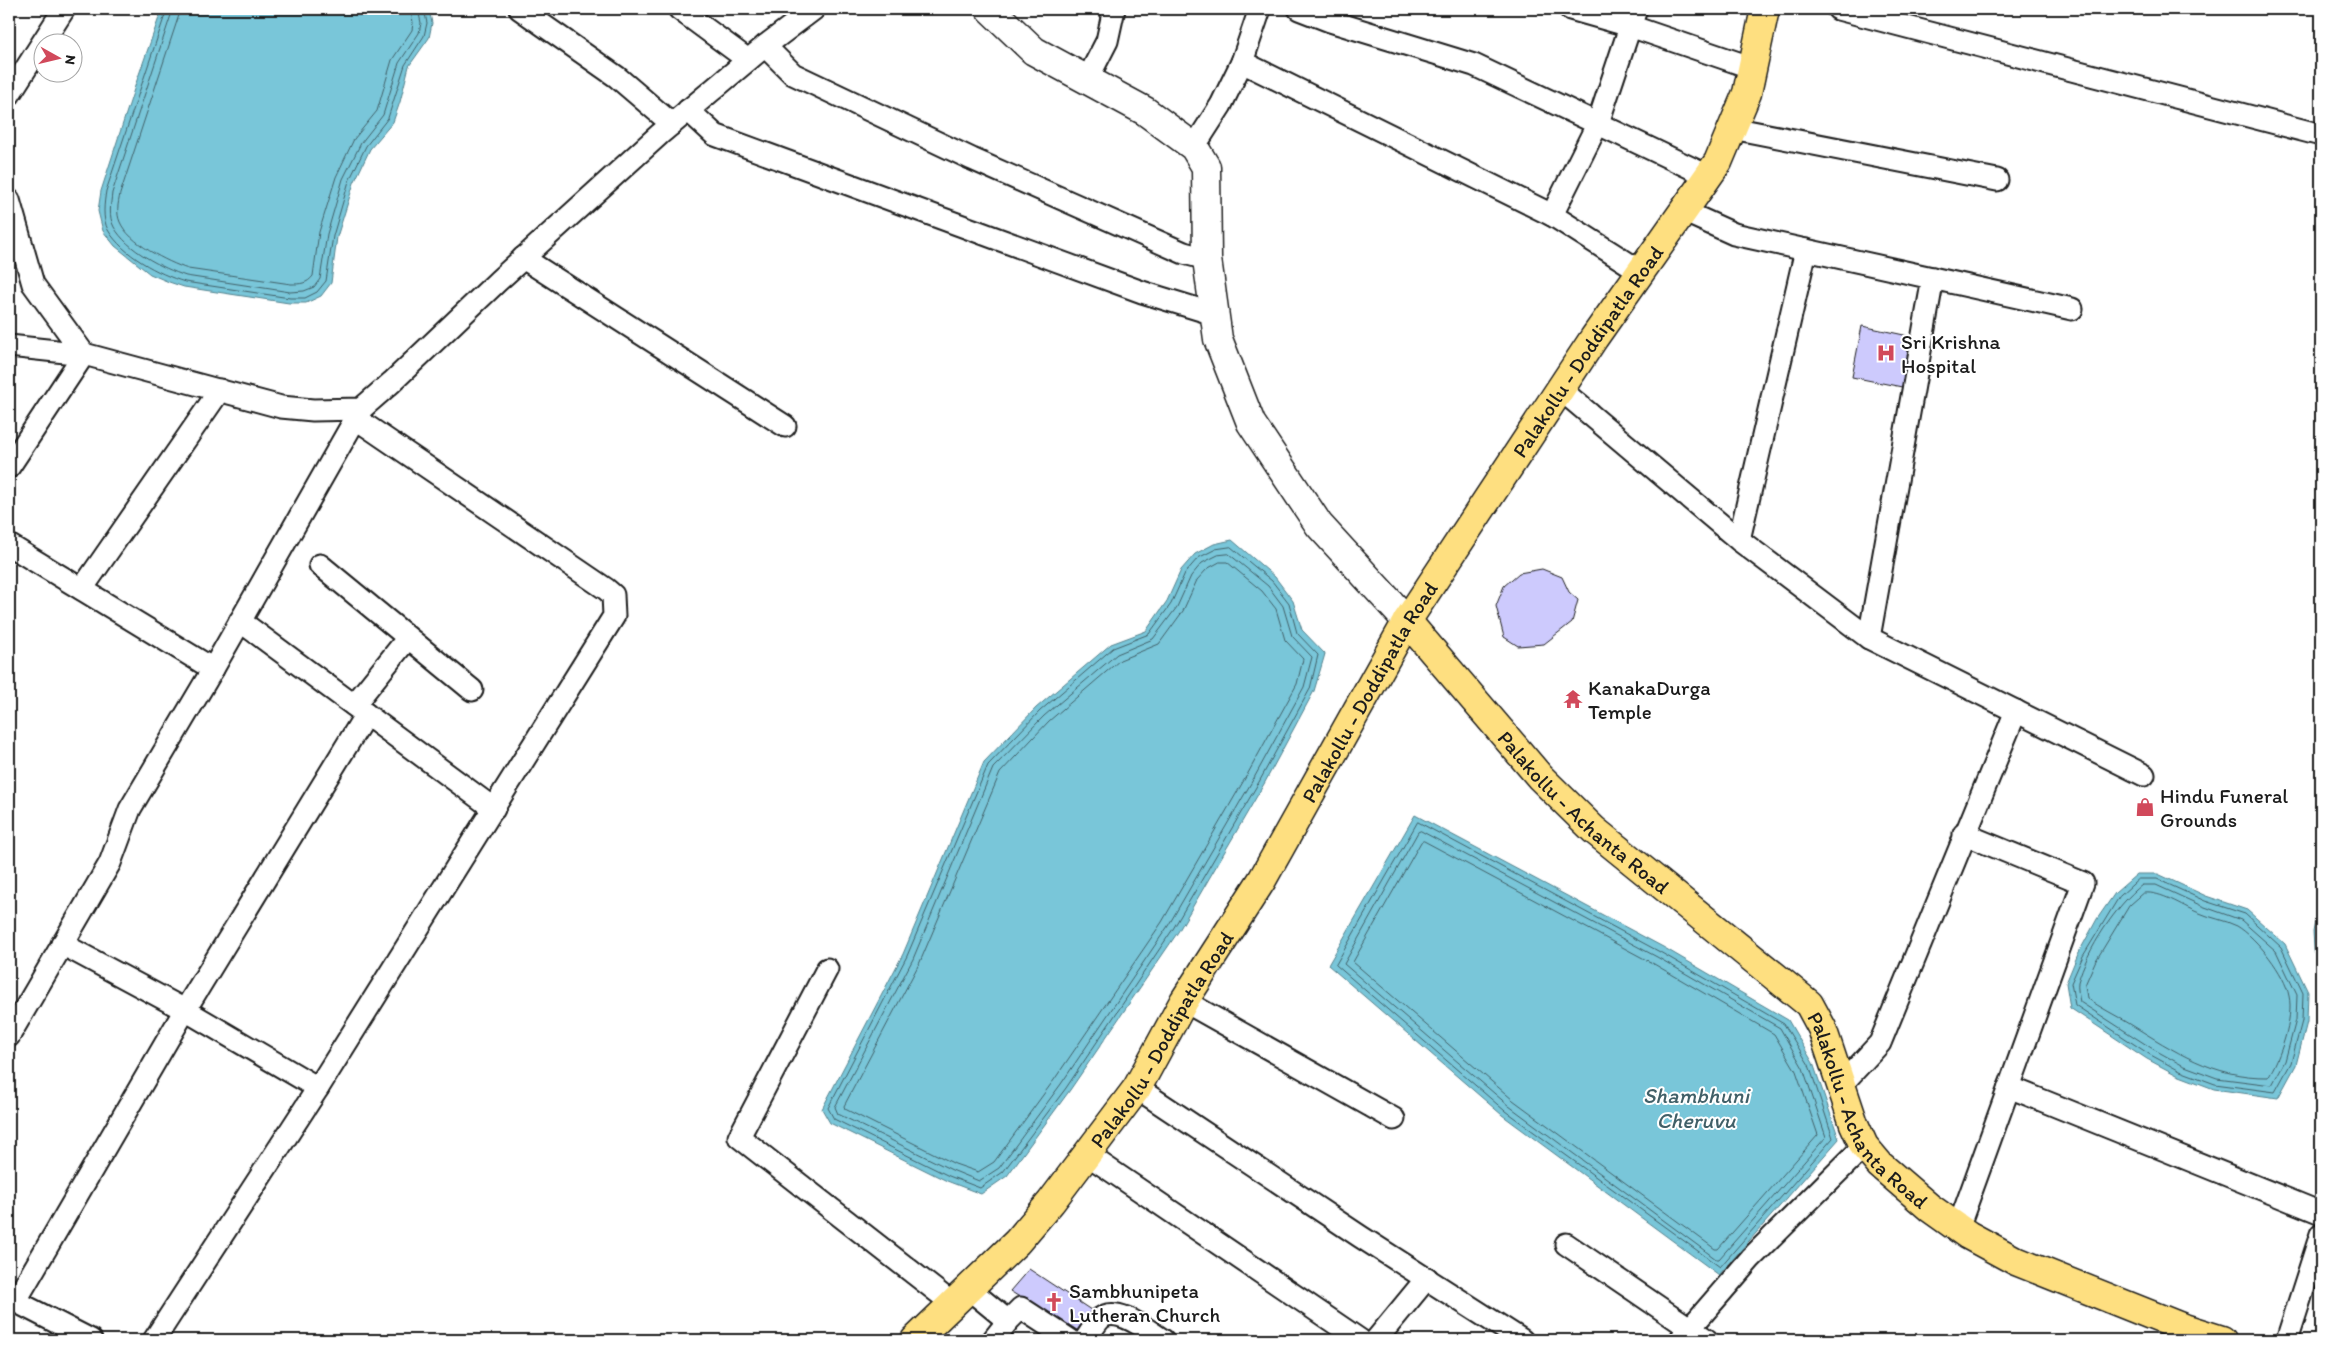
<svg xmlns="http://www.w3.org/2000/svg" width="2330" height="1349" font-family="Itim,sans-serif">
  <style>
    .water { fill: #79c6d9; stroke: #54828d }
    .lines { fill: none; stroke-linecap: round; stroke-linejoin: round }
    .shore { stroke: #416068; stroke-width: 1 }
    .building { fill: #cdcafd; stroke: #1c1c1c }
    .minor-casing { stroke: #1c1c1c; stroke-width: 25 }
    .tertiary-casing { stroke: #1c1c1c; stroke-width: 31 }
    .primary-casing { stroke: #1c1c1c; stroke-width: 31 }
    .minor { stroke: #fff; stroke-width: 21 }
    .tertiary { stroke: #fff; stroke-width: 28 }
    .primary { stroke: #fedf80; stroke-width: 28 }
    .labels { text-anchor: middle; dominant-baseline: central; stroke-width: 4; stroke-linejoin: round; paint-order: stroke }
    .poi-label { font-size: 21px; fill: #1c1c1c; stroke: #fff; text-anchor: start }
    .street-label { font-size: 21px; fill: #1c1c1c; stroke: #fff }
    .water-label { font-size: 22px; font-style: italic; fill: #416068; stroke: #fff }
  </style>
  <rect width="100%" height="100%" fill="#fff"/>
  <filter id="ink" filterUnits="userSpaceOnUse"><feTurbulence type="fractalNoise" baseFrequency=".02" numOctaves="2"/><feDisplacementMap in="SourceGraphic" scale="10" xChannelSelector="R" yChannelSelector="G"/><feConvolveMatrix kernelMatrix="1 2 1 2 8 2 1 2 1" color-interpolation-filters="sRGB"/></filter>
  <g filter="url(#ink)">
    <g class="water">
      <path d="M162,9H429L432,23L429,38L409,66L400,102L393,122L370,149L354,183L337,237L331,283L321,296L306,303H289L184,287L169,282L150,274L115,246L103,231L98,211L101,191L136,83Z"/>
      <path d="M1232,540L1275,577L1293,601L1302,630L1325,654L1314,691L1264,784L1178,932L1070,1090L1007,1176L981,1194L947,1181L830,1123L822,1109L903,954L984,762L1036,708L1111,644L1146,631L1167,601L1181,570L1195,554L1214,544Z"/>
      <path d="M1415,815L1663,947L1788,1020L1813,1063L1839,1139L1719,1275L1502,1115L1328,965Z"/>
      <path d="M2137,874H2158L2206,896L2247,910L2285,944L2308,992L2307,1022L2296,1065L2278,1098L2214,1089L2177,1075L2147,1059L2070,1008L2066,983L2078,954L2097,919L2115,893Z"/>
      <path d="M2321,893V992L2316,978L2313,932Z"/>
    </g>
    <g class="lines">
      <g class="shore">
        <path d="M167,9L106,191C104,204 102,218 108,230C123,255 158,274 185,282L290,298H305L317,292L326,281L333,236L349,181L366,146L388,118L405,65L424,36L427,23L424,9"/>
        <path d="M173,9L112,193C111,204 108,216 114,227C127,250 162,268 186,276L290,292L304,291L314,287L320,279L327,234L343,179L361,143L383,115L399,63L419,33L421,23L418,9"/>
        <path d="M181,9L120,194C118,204 116,213 120,222C129,243 167,262 188,269L291,284C300,284 307,284 313,276L319,232L336,177L354,139L377,111L392,60L412,30L413,23L411,9"/>
        <path d="M1231,547L1272,581L1289,603L1297,633L1318,655L1310,689L1259,782L1173,929L1066,1088L1003,1172L980,1188L949,1176L834,1119L828,1108L907,956L988,765L1040,711L1113,648L1149,634L1171,604L1185,573L1198,558L1216,549Z"/>
        <path d="M1229,554L1268,586L1283,606L1292,636L1312,657L1304,687L1254,778L1168,926L1061,1084L999,1168L979,1181L952,1170L838,1114L835,1107L913,959L993,768L1044,716L1117,654L1153,639L1177,607L1191,576L1202,563L1218,555Z"/>
        <path d="M1220,562H1227L1262,591L1276,609L1285,640L1303,659L1297,684L1247,775L1162,922L1054,1080L994,1162L978,1172L955,1164L845,1109L844,1106L920,962L1000,773L1049,721L1120,660L1159,644L1183,611L1197,580L1207,569Z"/>
        <path d="M1418,822L1660,952L1784,1024L1809,1065L1833,1138L1720,1267L1505,1111L1336,965Z"/>
        <path d="M1421,831L1657,957L1780,1028L1803,1068L1826,1137L1719,1259H1716L1509,1106L1344,964L1418,832Z"/>
        <path d="M1424,841L1654,964L1774,1034L1796,1071L1818,1135L1718,1249H1715L1513,1100L1353,962L1421,842Z"/>
        <path d="M2139,879H2157L2205,901L2245,914L2281,947L2303,993L2302,1021L2291,1063L2275,1092L2215,1084L2180,1071L2149,1054L2075,1005L2071,983L2083,956L2119,897Z"/>
        <path d="M2142,885H2156L2202,906L2241,920L2276,951L2297,995L2296,1020L2285,1061L2272,1085L2217,1078L2182,1065L2153,1049L2080,1002C2079,996 2077,988 2078,982C2087,950 2116,905 2142,885Z"/>
        <path d="M2144,893C2161,891 2182,906 2197,912C2210,918 2225,920 2237,926C2257,938 2285,974 2289,996C2294,1018 2280,1059 2268,1077C2214,1078 2174,1051 2130,1024C2116,1015 2100,1008 2087,998L2085,985L2095,962L2129,906Z"/>
        <path d="M2321,916L2318,933L2321,978"/>
      </g>
    </g>
    <g class="building">
      <path d="M1862,326L1918,338L1907,388L1852,377Z"/>
      <path d="M1542,569L1562,577L1569,592L1578,600L1572,622L1544,644L1518,646L1504,637L1496,606L1504,586L1519,573Z"/>
      <path d="M1029,1269L1097,1314L1080,1335L1010,1291Z"/>
    </g>
    <g class="lines">
      <g class="minor-casing">
        <g id="minor">
          <path d="M520,9L617,77L672,124"/>
          <path d="M679,9L748,60"/>
          <path d="M1299,9L1330,21L1474,65L1708,176"/>
          <path d="M1570,9L1630,26L1753,68"/>
          <path d="M1838,9L2321,135"/>
          <path d="M765,46L793,74L972,159L1184,253L1207,259"/>
          <path d="M1242,62L1552,215L1640,271"/>
          <path d="M1087,80L1107,41L1114,9"/>
          <path d="M9,95L64,9"/>
          <path d="M688,110L715,135L1142,292L1214,314"/>
          <path d="M1732,128L1997,180"/>
          <path d="M1194,147L1221,105L1242,62L1260,9"/>
          <path d="M9,200L33,284L84,354L9,467"/>
          <path d="M1683,211L1734,234L2072,309"/>
          <path d="M1552,215L1598,123L1636,9"/>
          <path d="M523,258L785,426"/>
          <path d="M9,346L84,354L281,407L313,410L361,409L392,382L498,281L660,134L765,46L814,9"/>
          <path d="M1560,389L1739,540L1869,638L2144,775"/>
          <path d="M1739,540L1806,250"/>
          <path d="M9,545L213,669"/>
          <path d="M320,565L472,690"/>
          <path d="M82,589L220,390"/>
          <path d="M240,621L494,809"/>
          <path d="M1869,638L1933,278"/>
          <path d="M354,705L407,639"/>
          <path d="M62,944L185,1010L318,1088"/>
          <path d="M827,969L739,1137L953,1304"/>
          <path d="M1184,1001L1394,1119"/>
          <path d="M9,1036L110,863L130,809L213,669L361,409"/>
          <path d="M1841,1085L1880,1043L2016,711"/>
          <path d="M2009,1087L2321,1213"/>
          <path d="M1137,1088L1361,1237L1522,1340"/>
          <path d="M1088,1155L1360,1340"/>
          <path d="M1958,1228L2083,883L1964,834"/>
          <path d="M1566,1244L1707,1340"/>
          <path d="M969,1289L1008,1321L993,1340"/>
          <path d="M9,1298L91,1340"/>
          <path d="M15,1302L185,1010L366,714"/>
          <path d="M1008,1321L1021,1308L1070,1340"/>
          <path d="M154,1340L318,1088L614,616L613,595L606,589L355,418"/>
          <path d="M1085,1340C1090,1333 1095,1324 1101,1318C1118,1305 1148,1331 1163,1340"/>
          <path d="M1376,1340L1427,1278"/>
          <path d="M1680,1340L1751,1258L1864,1146"/>
          <path d="M2287,1340L2321,1234"/>
        </g>
      </g>
      <g class="tertiary-casing">
        <path id="tertiary" d="M990,9L1034,51L1145,111L1194,147L1206,167L1207,259L1218,339L1251,423L1319,525L1407,621"/>
      </g>
      <g class="primary-casing">
        <g id="primary">
          <path id="s1" d="M1407,621L1540,777L1594,830L1809,1004L1822,1028L1854,1124L1864,1146L1880,1165L1930,1208L1968,1235L2016,1261L2181,1327L2222,1340"/>
          <path id="s2" d="M915,1340L1017,1242L1051,1202L1137,1088L1184,1001L1262,880L1407,621L1594,338L1718,162L1747,93L1765,9"/>
        </g>
      </g>
      <use href="#minor" class="minor"/>
      <use href="#tertiary" class="tertiary"/>
      <use href="#primary" class="primary"/>
    </g>
  </g>
  <defs>
    <g id="hospital-bare" transform="scale(1.5)"><path d="M-5-5h3v3.5h4V-5h3V5h-3V1.5h-4V5h-3Z" fill="#d1495b" stroke="#fff" stroke-width="2.5" paint-order="stroke"/></g>
    <g id="temple-bare" transform="scale(1.5)"><path d="M0-6L5-2H3V0L6.5 2.5H4V6H1.5V3h-3V6H-4V2.5H-6.5L-3 0V-2H-5Z" fill="#d1495b" stroke="#fff" stroke-width="2.5" paint-order="stroke"/></g>
    <g id="shop-bare" transform="scale(1.5)"><path d="M-5-2.5h2.3a2.7 3.5 0 0 1 5.4 0H5L5.5 6h-11ZM-1.5-2.5h3a1.5 2.3 0 0 0-3 0Z" fill="#d1495b" stroke="#fff" stroke-width="2.5" paint-order="stroke"/></g>
    <g id="church-bare" transform="scale(1.5)"><path d="M-1.2-6h2.4v3.5h3.3v2.4h-3.3V6h-2.4V-.1h-3.3v-2.4h3.3Z" fill="#d1495b" stroke="#fff" stroke-width="2.5" paint-order="stroke"/></g>
  </defs>
  <g fill-rule="evenodd">
    <use href="#hospital-bare" x="1886" y="353"/>
    <use href="#temple-bare" x="1573" y="699"/>
    <use href="#shop-bare" x="2145" y="807"/>
    <use href="#church-bare" x="1054" y="1302"/>
  </g>
  <g class="labels">
    <g class="poi-label">
      <text x="1901" y="341">Sri Krishna<tspan x="1901" dy="24">Hospital</tspan></text>
      <text x="1588" y="687">KanakaDurga<tspan x="1588" dy="24">Temple</tspan></text>
      <text x="2160" y="795">Hindu Funeral<tspan x="2160" dy="24">Grounds</tspan></text>
      <text x="1069" y="1290">Sambhunipeta<tspan x="1069" dy="24">Lutheran Church</tspan></text>
    </g>
    <g class="street-label">
      <text stroke="none"><textPath href="#s2" startOffset="1201">Palakollu - Doddipatla Road</textPath></text>
      <text stroke="none"><textPath href="#s2" startOffset="796">Palakollu - Doddipatla Road</textPath></text>
      <text stroke="none"><textPath href="#s1" startOffset="261">Palakollu - Achanta Road</textPath></text>
      <text stroke="none"><textPath href="#s2" startOffset="391">Palakollu - Doddipatla Road</textPath></text>
      <text stroke="none"><textPath href="#s1" startOffset="681">Palakollu - Achanta Road</textPath></text>
    </g>
    <g class="water-label">
      <text x="1696" y="1095">Shambhuni<tspan x="1696" dy="25">Cheruvu</tspan></text>
    </g>
  </g>
  <rect width="2330" height="1349" fill="none" stroke="#fff" stroke-width="30"/>
  <rect x="15" y="15" width="2300" height="1319" fill="none" stroke="#1c1c1c" stroke-width="2" filter="url(#ink)"/>
  <g transform="translate(58 58) rotate(98)"><circle r="24" fill="#ffffff" stroke="#a4a4a4"/>
  <path d="M0-4L9 19L0 12L-9 19Z" fill="#d1495b"/>
  <text y="-8" font-size="14" font-weight="bold" text-anchor="middle" fill="#1c1c1c">N</text>
  </g>
</svg>
